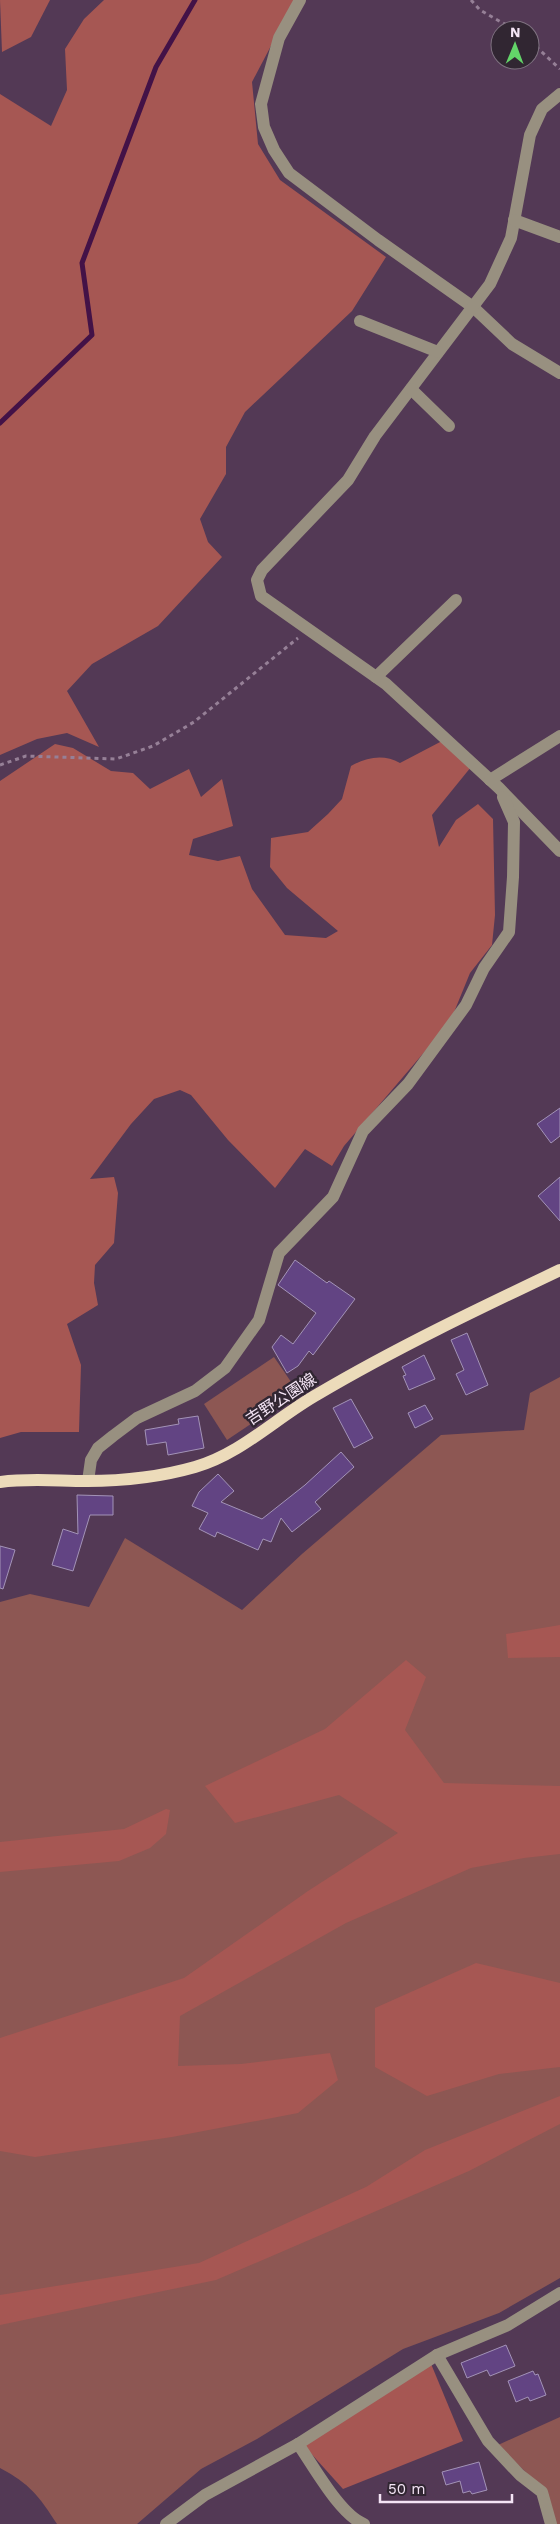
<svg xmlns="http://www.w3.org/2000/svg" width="560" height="2524" font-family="'Work Sans','Noto Sans JP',sans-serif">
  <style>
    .green { fill: #8d5753 }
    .forest { fill: #a65753 }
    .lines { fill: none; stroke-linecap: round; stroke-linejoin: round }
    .stream { stroke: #431247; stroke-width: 5 }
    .building { fill: #624483; stroke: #a393b7 }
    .path { stroke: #968097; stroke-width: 3; stroke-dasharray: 4 4; stroke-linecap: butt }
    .minor { stroke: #989080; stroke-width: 12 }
    .major { stroke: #ecdbba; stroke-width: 12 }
    .labels { text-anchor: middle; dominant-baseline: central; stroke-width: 5; stroke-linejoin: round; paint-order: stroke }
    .street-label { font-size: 16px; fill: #f4e4f5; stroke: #312632 }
  </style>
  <rect width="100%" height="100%" fill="#533955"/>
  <g class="green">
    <path d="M274,1357L298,1392L227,1440L204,1404Z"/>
    <path d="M560,1377V2278L499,2313L403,2349L257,2439L201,2469L137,2524H57C39,2496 30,2484 0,2468V1602L30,1594L89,1607L125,1538L242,1610L302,1554L441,1435L524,1430L530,1393Z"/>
    <path d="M560,2417V2524H556L547,2493L498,2445Z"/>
  </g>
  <g class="forest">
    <path d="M0,0H50L31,37L2,52Z"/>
    <path d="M104,0H295L252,82L258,144L280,180L386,257L352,311L245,412L226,447V474L200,519L208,542L222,557L158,626L92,664L67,691L99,747L67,733L37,739L0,755V94L51,126L67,90L65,49L84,19Z"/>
    <path d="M442,741L471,767L432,815L439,847L456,820L478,804L493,819L495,915L492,945L470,973L450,1022L344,1146L332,1166L305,1149L275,1188L228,1140L191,1095L180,1090L154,1099L131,1124L90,1179L114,1177L118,1193L114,1243L95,1265L94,1283L98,1305L67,1324L81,1365L79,1432H21L0,1438V781L55,744L73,748L111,771L133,773L150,789L189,769L201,797L222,779L233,826L193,839L189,855L218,861L240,856L252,889L285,935L326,938L338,931L287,888L270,867L271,838L308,832L328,814L342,799L351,766C367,757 384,754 400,763Z"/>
    <path d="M560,1625V1657L508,1658L506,1634Z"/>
    <path d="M406,1660L426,1677L405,1730L444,1783L560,1786V1854L524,1858L471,1868L346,1923L180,2016L178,2066L241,2064L330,2053L338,2080L298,2113L172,2137L35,2157L0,2151V2038L184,1978L308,1891L398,1833L339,1795L235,1823L205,1786L325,1729Z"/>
    <path d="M166,1809L170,1810L166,1834L150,1848L119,1861L0,1872V1842L124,1829Z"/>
    <path d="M476,1963L560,1983V2067L499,2074L427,2096L375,2067V2008Z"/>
    <path d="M560,2096V2124L469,2171L216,2280L0,2325V2295L199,2263L366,2187L425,2150Z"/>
    <path d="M429,2359L463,2441L343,2489L298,2439Z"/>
  </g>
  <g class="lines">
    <path class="stream" d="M0,423L92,335L82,263L156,67L195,0"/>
  </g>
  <g class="building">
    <path d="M560,1108V1136L551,1143L537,1124Z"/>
    <path d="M560,1177V1221L538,1196Z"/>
    <path d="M295,1260L327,1283L329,1281L355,1299L313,1355L309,1351L298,1366L287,1373L272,1347L281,1335L293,1344L316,1313L278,1285Z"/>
    <path d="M467,1333L488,1385L466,1395L456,1374L464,1370L451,1340Z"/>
    <path d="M424,1355L435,1379L409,1390L403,1376L406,1375L402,1367Z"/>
    <path d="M351,1399L373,1438L354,1448L333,1408Z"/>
    <path d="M425,1405L433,1419L415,1428L408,1413Z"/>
    <path d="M198,1416L204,1448L168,1455L166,1442L147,1445L145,1430L179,1424L178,1419Z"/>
    <path d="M341,1452L354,1467L315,1502L321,1509L292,1532L281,1518L271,1542L263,1539L258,1550L217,1532L215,1537L199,1529L208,1513L192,1506L199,1492L218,1474L234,1491L221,1502L262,1519L305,1485Z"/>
    <path d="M77,1495L113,1496V1515H90L73,1571L52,1565L63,1529L78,1534Z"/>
    <path d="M0,1546L15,1550L3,1589L0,1588Z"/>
    <path d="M506,2345L515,2366L490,2376L487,2370L467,2378L461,2363Z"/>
    <path d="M533,2371L535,2375L538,2374L546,2395L530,2401L528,2397L516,2402L508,2381Z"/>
    <path d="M479,2462L487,2490L472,2494L470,2491L463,2493L460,2481L446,2485L442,2472Z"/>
  </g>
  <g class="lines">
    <g class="path">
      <path d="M471,0L480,10L515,30"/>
      <path d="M530,41L560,69"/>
      <path d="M0,765L26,756L116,759L153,746L194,722L298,638"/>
    </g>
    <g class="minor">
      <path d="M300,0L279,38L261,104L264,127L274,150L289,173L378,240L473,307L512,344L560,373"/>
      <path d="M560,94L542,109L530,135L511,238L490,284L375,436L348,480L262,570L257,580L261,596L386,684L499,788L560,851"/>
      <path d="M514,220L560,237"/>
      <path d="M360,321L438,352"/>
      <path d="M411,389L449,426"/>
      <path d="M376,677L456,600"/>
      <path d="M490,780L560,736"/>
      <path d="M88,1481L91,1460L98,1448L113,1436L137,1418L195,1391L225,1368L259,1320L279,1253L333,1197L363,1131L408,1084L466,1005L484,968L509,932L513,877L514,822L503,797"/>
      <path d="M437,2355L488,2441L520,2475L542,2492L551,2524"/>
      <path d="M298,2444C313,2465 340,2515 364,2524"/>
      <path d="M166,2524L205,2495L298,2444L437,2355L508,2325L560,2293"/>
    </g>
    <path class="major" d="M0,1482C29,1478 58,1481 87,1481C123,1481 160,1477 195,1467C241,1454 277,1417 318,1394C396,1348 478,1309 560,1270"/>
  </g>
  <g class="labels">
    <g class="street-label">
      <text transform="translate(281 1399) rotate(-33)">吉野公園線</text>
    </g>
  </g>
  <g transform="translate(515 45) rotate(1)"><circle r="24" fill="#312632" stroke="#7f7280"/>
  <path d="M0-4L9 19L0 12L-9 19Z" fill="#63d469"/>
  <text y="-8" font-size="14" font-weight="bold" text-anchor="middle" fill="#f4e4f5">N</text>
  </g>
  <path d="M380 2494v8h132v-8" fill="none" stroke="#f4e4f5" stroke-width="2.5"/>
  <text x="388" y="2494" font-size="15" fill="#f4e4f5" stroke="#312632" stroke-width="4" paint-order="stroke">50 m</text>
</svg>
